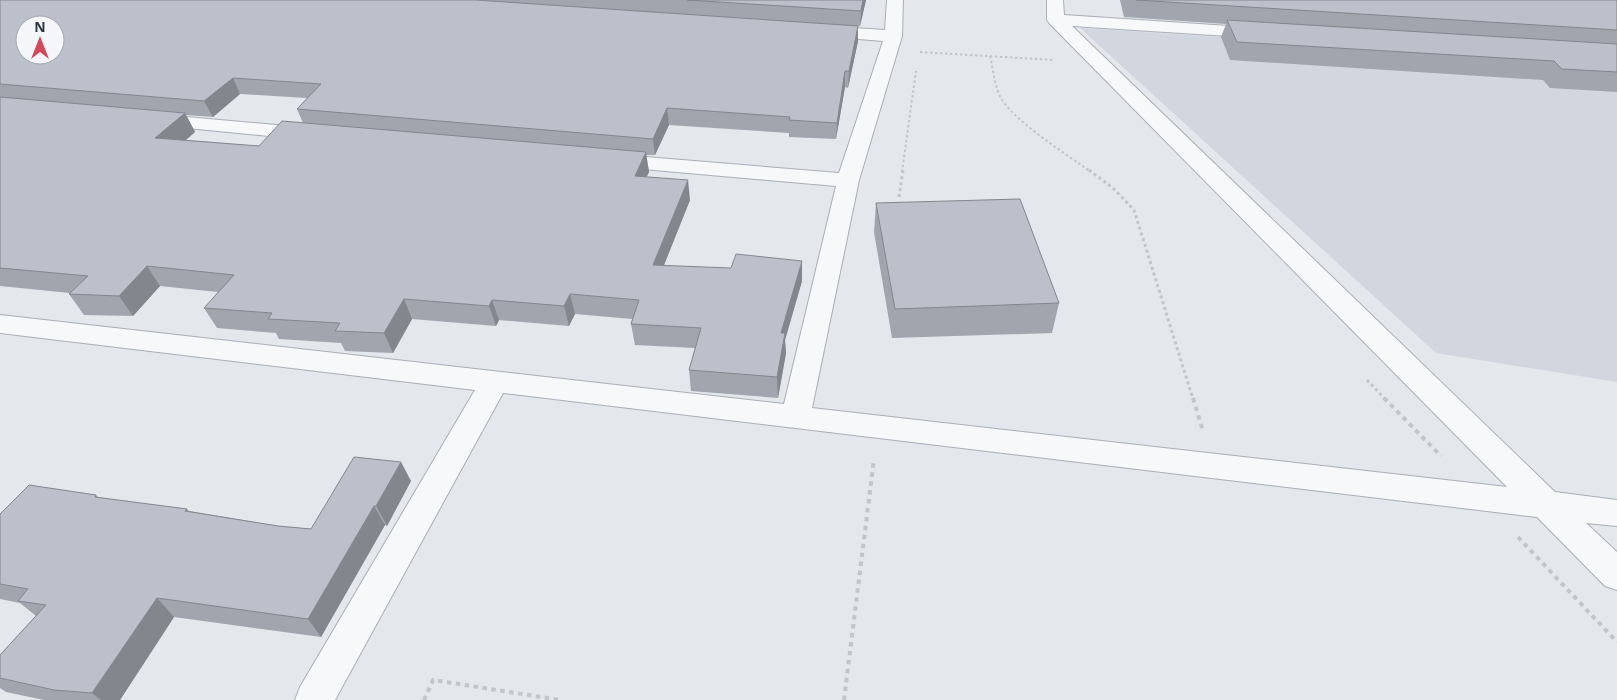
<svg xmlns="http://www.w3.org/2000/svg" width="1617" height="700" font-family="'Noto Sans',sans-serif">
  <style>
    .built { fill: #d2d6de }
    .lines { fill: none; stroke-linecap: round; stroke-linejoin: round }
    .minor-casing { stroke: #a9aeb7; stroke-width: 2 }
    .path-far2 { stroke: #c2c5cb; stroke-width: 2; stroke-dasharray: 2.5 2.5; stroke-linecap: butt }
    .path-far1 { stroke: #c2c5cb; stroke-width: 3; stroke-dasharray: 3 3; stroke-linecap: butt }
    .path { stroke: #c2c5cb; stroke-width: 4; stroke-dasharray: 4.5 4.5; stroke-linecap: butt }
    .minor { fill: #f7f8fa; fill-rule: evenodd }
    .wall { fill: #a1a5ae; fill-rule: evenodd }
    .shaded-wall { fill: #83868d }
    .building { fill: #bbc0ca; stroke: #83868d; fill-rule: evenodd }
  </style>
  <rect width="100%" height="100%" fill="#e4e7ec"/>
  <path class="built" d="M1080,28L1617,63V382L1436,353Z"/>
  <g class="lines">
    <g class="minor-casing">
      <g id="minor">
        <path d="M887,0H903L902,36L859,180L812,408L1507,487L1050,24L1047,20V0H1063L1064,15L1259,28L1265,29L1268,33L1265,37L1259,38L1072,26L1555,492L1617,500V526L1586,523L1617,552V590L1605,586L1537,517L503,393L335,700H295L300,687L475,390L0,333V315L784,404L836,186L609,166L601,165L598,160L601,155L609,154L839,173L883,41L822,36L816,35L813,31L816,27L822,26L885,30Z"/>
        <path d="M153,114L310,128L317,130L320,134L317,138L310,140L146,124L143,120L146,116Z"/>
      </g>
    </g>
    <g class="path-far2">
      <path d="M920,52L1054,60"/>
      <path d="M990,56C993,68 994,82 999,94C1008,118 1068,155 1091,172"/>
      <path d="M902,172L916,71"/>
    </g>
    <g class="path-far1">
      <path d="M1089,170L1114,189L1134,210L1193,399"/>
      <path d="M899,197L903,170"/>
      <path d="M1367,380L1385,399"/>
    </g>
    <g class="path">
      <path d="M1193,398L1203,431"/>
      <path d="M1384,398L1441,456"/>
      <path d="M1518,537L1617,642"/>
      <path d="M424,700L433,680L560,700"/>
      <path d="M844,700L874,459"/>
    </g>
    <use href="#minor" class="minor"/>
  </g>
  <g class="wall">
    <path d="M0,0H866L860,26H858V41L848,88L845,87L836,139L789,137V133L669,125L655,155H646L649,172L646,177L690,200L664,265L802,281L785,340L786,353L778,398L691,391L689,370L695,348L635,345L631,324L632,319L575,314L569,326L499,320L496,326L412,319L393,353L345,351L341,343L279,339L276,333L217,328L204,308L218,292L160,286L133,316L84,315L69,294L70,293L0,286ZM240,94L307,98L297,109L303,123L259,146L186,140L195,132L186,115L213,117Z"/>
    <path d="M1120,0H1617V92L1550,88L1543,80L1230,60L1221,37L1226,24L1124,17Z"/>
    <path d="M876,203L1059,303L1052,333L892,338L874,232Z"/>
    <path d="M411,481L387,526L385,525L321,637L174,617L120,700H44L6,692L0,688V655L36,616L20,603L0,599V514L96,495L99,498L187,509L189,511L278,526L311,529Z"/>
  </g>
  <g class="shaded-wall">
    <path d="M863,0H866L860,26L861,11Z"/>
    <path d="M858,26V41L848,88L849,71Z"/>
    <path d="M845,71V87L836,139L837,123Z"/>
    <path d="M233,78L240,94L213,117L204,101Z"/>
    <path d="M667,108L669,125L655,155L653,139Z"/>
    <path d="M185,113L195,132L166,157L155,138Z"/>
    <path d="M646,152L649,172L638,196L635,176Z"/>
    <path d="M688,180L690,200L656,285L653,265Z"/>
    <path d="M802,261V281L785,340L786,353L778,398L777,377L781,333Z"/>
    <path d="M147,266L160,286L133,316L119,296Z"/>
    <path d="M570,294L575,314L569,326L564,306Z"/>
    <path d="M404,299L412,319L393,353L384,333Z"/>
    <path d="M492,300L499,320L496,326L489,306Z"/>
    <path d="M401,462L411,481L387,526L376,506Z"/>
    <path d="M374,506L385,525L321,637L308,619Z"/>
    <path d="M157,598L174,617L120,700H101L92,693Z"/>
  </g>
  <g class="building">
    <path d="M0,0H476L858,26L849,71H845L837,123L789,120L790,117L667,108L653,139L297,109L321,84L233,78L204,101L0,84ZM25,25H55V55H25Z"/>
    <path d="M687,0H863L861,11Z"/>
    <path d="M1136,0H1617V30Z"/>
    <path d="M1227,20L1617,44V72L1562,69L1554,61L1237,42Z"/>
    <path d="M0,97L185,113L155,138L259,146L282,121L646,152L635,176L688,180L653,265L731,268L736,254L802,261L781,333H785L777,377L689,370L701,328L631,324L639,300L570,294L564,306L492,300L489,306L404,299L384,333L335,331L340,323L268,319L272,313L204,308L234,275L147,266L119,296L69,294L88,276L0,268Z"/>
    <path d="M1020,199L1059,303L895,309L876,203Z"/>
    <path d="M354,457L401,462L376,506H374L308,619L157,598L92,693L54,690L0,678V655L46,605L18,601L28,589L0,584V514L29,485L96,495L95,497L187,509L185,511L278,526L311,529Z"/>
  </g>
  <g transform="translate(40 40)"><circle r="24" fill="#f4f6f9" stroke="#a4a8b1"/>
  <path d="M0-4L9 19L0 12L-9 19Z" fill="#d1495b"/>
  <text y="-8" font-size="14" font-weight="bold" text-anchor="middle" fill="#2b3445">N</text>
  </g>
</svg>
